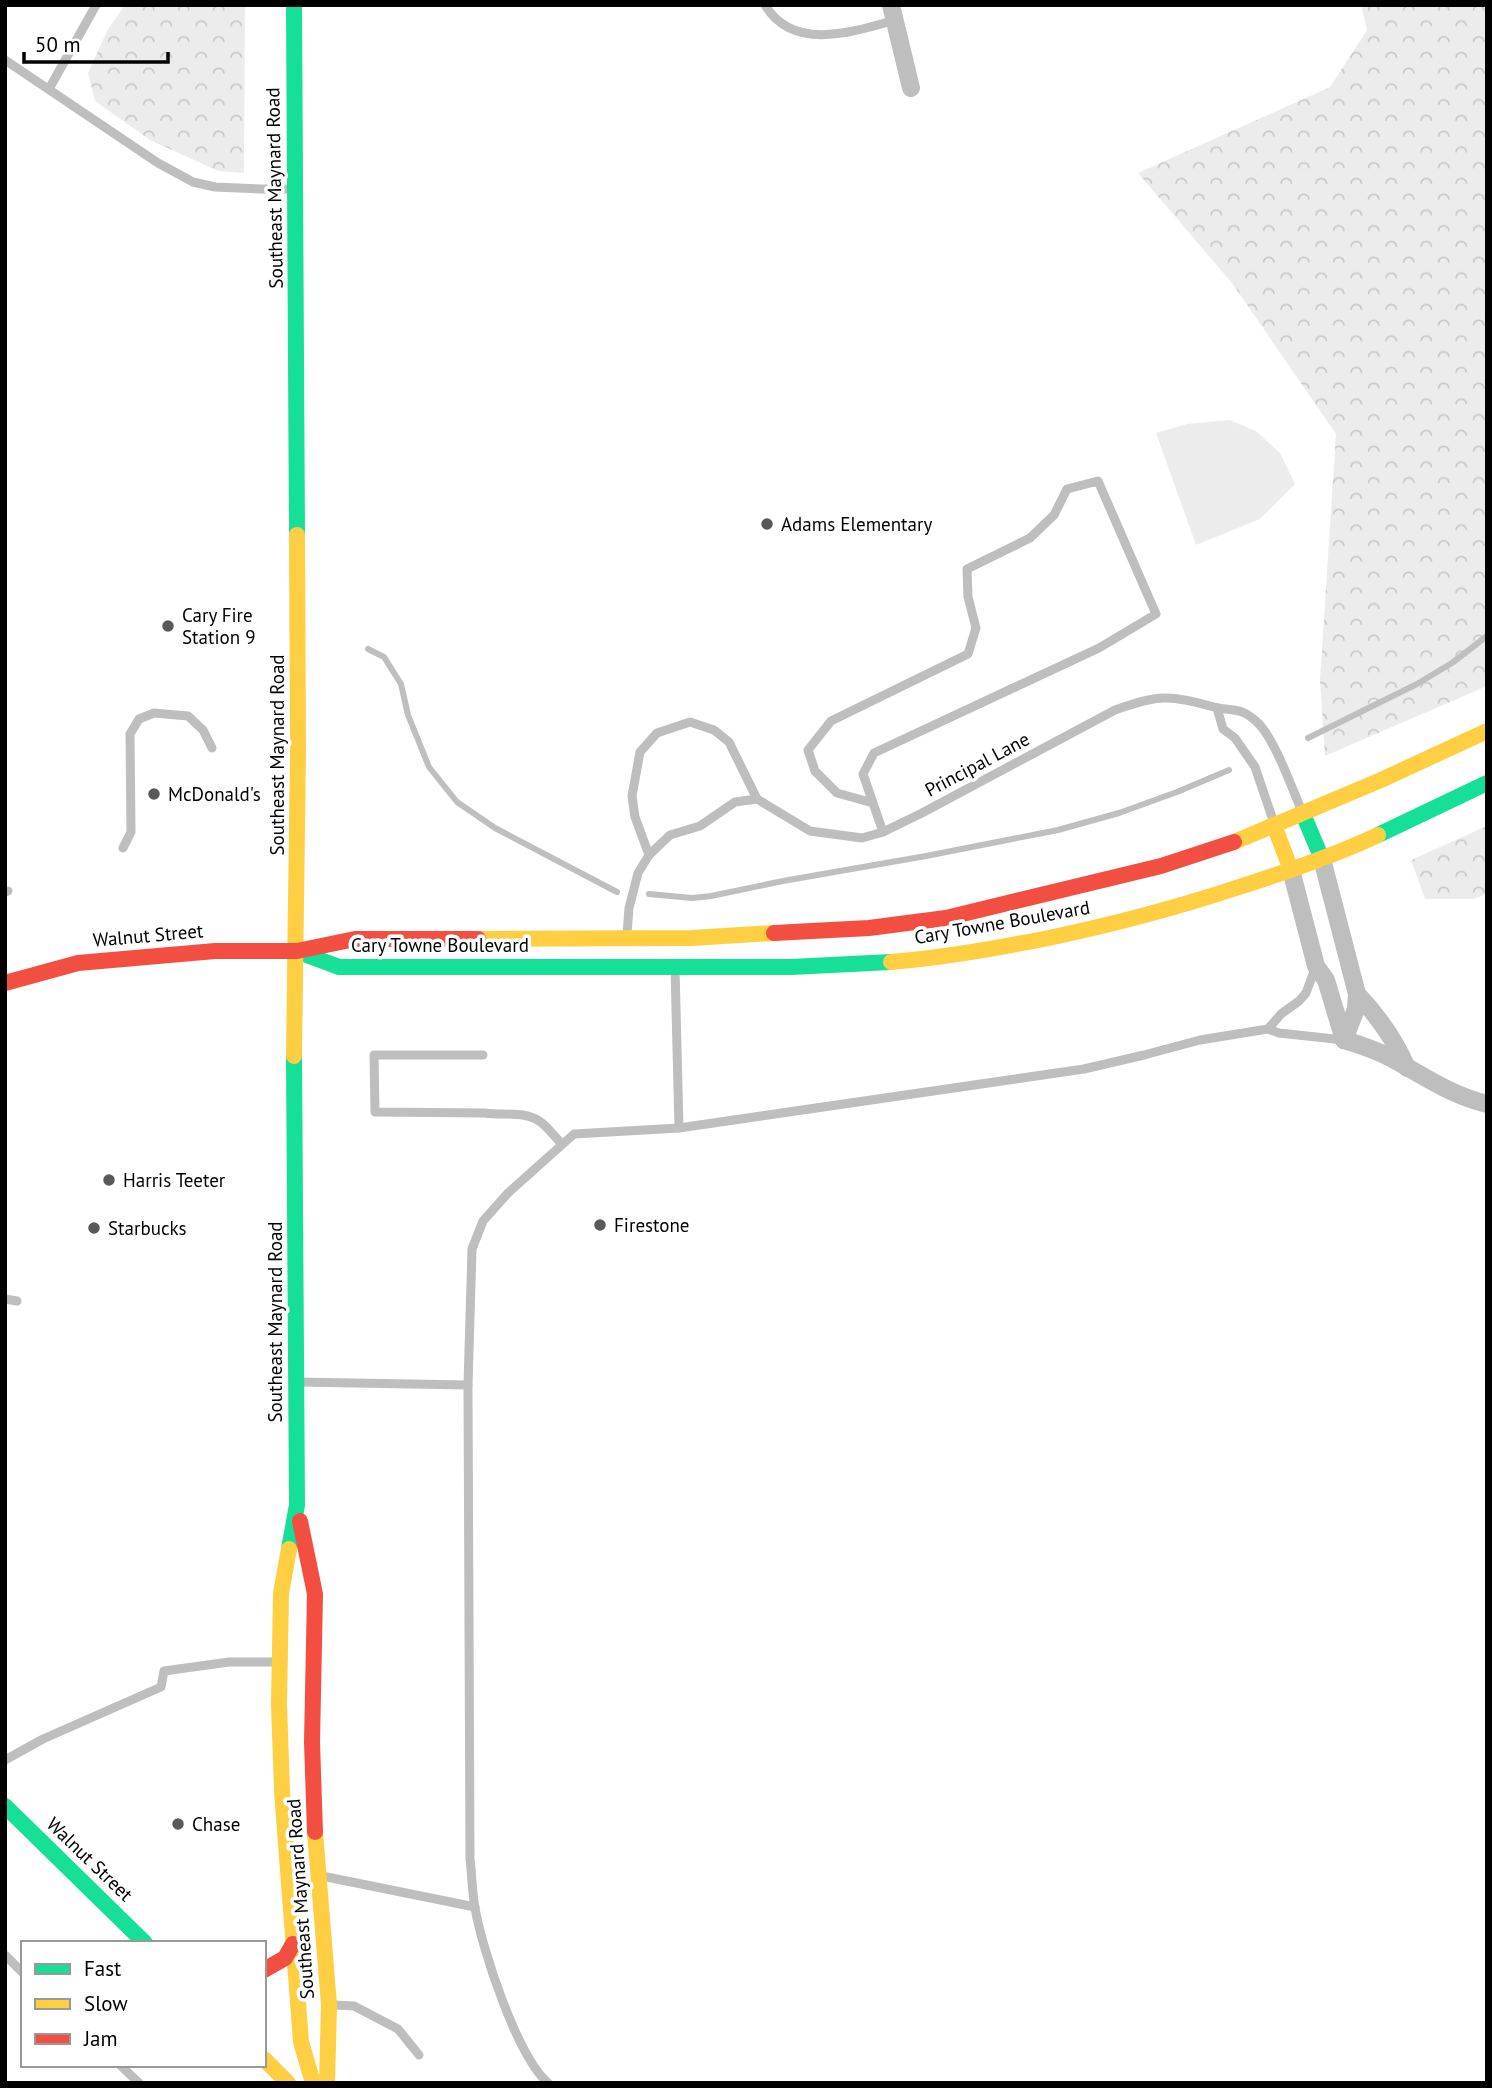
<svg xmlns="http://www.w3.org/2000/svg" width="1492" height="2088" font-family="'PT Sans',sans-serif">
  <style>
    .forest { fill: url(#forest-crowns) }
    .garden { fill: #ececec }
    .lines { fill: none; stroke-linecap: round; stroke-linejoin: round }
    .stream { stroke: #bfbfbf; stroke-width: 6 }
    .lane { stroke: #bebebe; stroke-width: 9 }
    .street { stroke: #bebebe; stroke-width: 18 }
    .fast { stroke: #16e098; stroke-width: 16 }
    .slow { stroke: #ffcf43; stroke-width: 16 }
    .jam { stroke: #f24e42; stroke-width: 16 }
    .poi-dot { fill: #595959; stroke: #fff; stroke-width: 2.5 }
    .labels { text-anchor: middle; dominant-baseline: central; stroke-width: 7; stroke-linejoin: round; paint-order: stroke }
    .street-label { font-size: 19px; fill: #000; stroke: #fff }
    .poi-label { font-size: 19px; fill: #000; stroke: #fff; text-anchor: start }
  </style>
  <defs>
    <pattern id="forest-crowns" width="20" height="18" patternUnits="userSpaceOnUse" patternTransform="scale(1.75)"><rect width="20" height="18" fill="#ececec"/><path d="M2 6a3 3 0 1 1 6 0M12 15a3 3 0 1 1 6 0" fill="none" stroke="#c9c9c9"/></pattern>
  </defs>
  <rect width="100%" height="100%" fill="#fff"/>
  <g class="forest">
    <path d="M125,5H245L244,173L218,171L150,140L95,101L88,73L108,29Z"/>
    <path d="M1361,5H1487V686L1325,756L1320,680L1336,434L1232,283L1138,173L1330,87L1367,30Z"/>
    <path d="M1487,826V894L1473,899H1425L1411,860Z"/>
  </g>
  <path class="garden" d="M1229,420L1256,431L1280,453L1295,484L1260,519L1196,545L1156,433L1187,424Z"/>
  <g class="lines">
    <g class="stream">
      <path d="M368,649L384,657L401,684L408,715L429,767L457,802L495,828L617,892"/>
      <path d="M1308,738L1417,684L1452,663L1487,636"/>
      <path d="M649,894L692,898L711,896L783,881L926,856L1058,830L1119,813L1177,792L1229,770"/>
    </g>
    <g class="lane">
      <path d="M765,5C793,52 853,32 895,20"/>
      <path d="M5,60L158,163L193,182L215,187L260,189H290"/>
      <path d="M49,89L96,5"/>
      <path d="M1217,708L1223,729L1235,738L1255,767L1274,823"/>
      <path d="M757,799L810,831L862,838L883,832L922,813L1115,710C1160,694 1168,695 1214,707C1235,712 1240,706 1258,723C1275,740 1291,786 1301,809"/>
      <path d="M873,803L837,793L815,771L808,750L831,721L968,654L976,628L968,597L967,569L1030,538L1054,515L1067,489L1098,481L1156,614L1099,648L874,753L863,774L883,832"/>
      <path d="M123,848L131,832L130,734L139,719L154,713L188,716L203,730L212,748"/>
      <path d="M649,855L635,817L632,796L640,752L657,733L690,722L714,730L729,742L757,799"/>
      <path d="M5,892L8,891"/>
      <path d="M627,934L629,908L638,873L649,855L670,835L700,826L735,802L757,799"/>
      <path d="M675,968L679,1128"/>
      <path d="M1268,1029L1281,1014L1299,1001L1306,993L1316,966"/>
      <path d="M483,1055H374L375,1112L485,1113C503,1116 526,1110 542,1123C549,1129 555,1137 562,1144"/>
      <path d="M5,1299L17,1301"/>
      <path d="M298,1382L468,1385"/>
      <path d="M5,1760L43,1739L161,1687L164,1671L229,1662H277"/>
      <path d="M322,1876L475,1907"/>
      <path d="M5,1955L23,1973"/>
      <path d="M334,2005L354,2006L398,2029L419,2055"/>
      <path d="M120,2065L139,2083"/>
      <path d="M548,2083C517,2056 482,1949 475,1908C472,1892 472,1875 470,1859L468,1385L472,1249L483,1221L508,1193L574,1134L679,1128L1084,1069L1144,1055L1200,1040L1268,1029L1279,1033L1344,1040"/>
    </g>
    <g class="street">
      <path d="M891,5L911,88"/>
      <path d="M1322,859L1357,994L1356,1009L1344,1040"/>
      <path d="M1291,870L1316,966L1326,980L1344,1040"/>
      <path d="M1357,994C1378,1016 1395,1040 1407,1068"/>
      <path d="M1344,1040C1361,1045 1376,1050 1391,1058C1424,1076 1450,1095 1487,1104"/>
    </g>
    <g class="fast">
      <path d="M294,5L297,535"/>
      <path d="M1303,814L1322,859"/>
      <path d="M1378,835L1487,783"/>
      <path d="M299,952L339,967H791L891,962"/>
      <path d="M289,1549L297,1505L294,1056"/>
      <path d="M5,1806L145,1943"/>
    </g>
    <g class="slow">
      <path d="M1274,825L1291,870"/>
      <path d="M1234,842L1381,780L1487,731"/>
      <path d="M478,939L692,938L774,933"/>
      <path d="M891,962C941,958 990,949 1039,940C1107,926 1173,909 1239,887C1286,872 1334,856 1378,835"/>
      <path d="M294,1056L298,750L297,535"/>
      <path d="M289,1549L281,1593L279,1704L282,1791L301,2042L313,2083"/>
      <path d="M315,1832L329,2005L327,2083"/>
      <path d="M264,2059L288,2083"/>
    </g>
    <g class="jam">
      <path d="M774,933L869,928L946,918L1161,866L1234,842"/>
      <path d="M5,983L78,963L215,951H297L355,939H478"/>
      <path d="M300,1521L315,1594L312,1742L315,1832"/>
      <path d="M264,1970L285,1958L293,1944"/>
    </g>
  </g>
  <g class="poi-dot">
    <circle cx="767" cy="524" r="7"/>
    <circle cx="168" cy="626" r="7"/>
    <circle cx="154" cy="794" r="7"/>
    <circle cx="109" cy="1180" r="7"/>
    <circle cx="600" cy="1225" r="7"/>
    <circle cx="94" cy="1228" r="7"/>
    <circle cx="178" cy="1824" r="7"/>
  </g>
  <g class="labels">
    <g class="street-label">
      <text transform="translate(274 188) rotate(-91)">Southeast Maynard Road</text>
      <text transform="translate(277 755) rotate(-90)">Southeast Maynard Road</text>
      <text transform="translate(977 764) rotate(-28)">Principal Lane</text>
      <text transform="translate(1002 922) rotate(-10)">Cary Towne Boulevard</text>
      <text transform="translate(148 935) rotate(-5)">Walnut Street</text>
      <text x="440" y="945">Cary Towne Boulevard</text>
      <text transform="translate(275 1322) rotate(-90)">Southeast Maynard Road</text>
      <text transform="translate(90 1859) rotate(44)">Walnut Street</text>
      <text transform="translate(300 1899) rotate(-94)">Southeast Maynard Road</text>
    </g>
    <g class="poi-label">
      <text x="781" y="524">Adams Elementary</text>
      <text x="182" y="615">Cary Fire<tspan x="182" dy="22">Station 9</tspan></text>
      <text x="168" y="794">McDonald's</text>
      <text x="123" y="1180">Harris Teeter</text>
      <text x="614" y="1225">Firestone</text>
      <text x="108" y="1228">Starbucks</text>
      <text x="192" y="1824">Chase</text>
    </g>
  </g>
  <rect width="1492" height="2088" fill="none" stroke="#000000" stroke-width="14"/>
  <rect x="21" y="1941" width="245" height="126" fill="#ffffff" stroke="#999999" stroke-width="2"/>
  <rect x="35" y="1964" width="35" height="10" fill="#16e098" stroke="#999999" stroke-width="2"/>
  <text x="84" y="1976" font-size="21" fill="#000000">Fast</text>
  <rect x="35" y="1999" width="35" height="10" fill="#ffcf43" stroke="#999999" stroke-width="2"/>
  <text x="84" y="2011" font-size="21" fill="#000000">Slow</text>
  <rect x="35" y="2034" width="35" height="10" fill="#f24e42" stroke="#999999" stroke-width="2"/>
  <text x="84" y="2046" font-size="21" fill="#000000">Jam</text>
  <path d="M24 52v10h144v-10" fill="none" stroke="#000000" stroke-width="3.5"/>
  <text x="35" y="52" font-size="21" fill="#000000" stroke="#ffffff" stroke-width="5" paint-order="stroke">50 m</text>
</svg>
